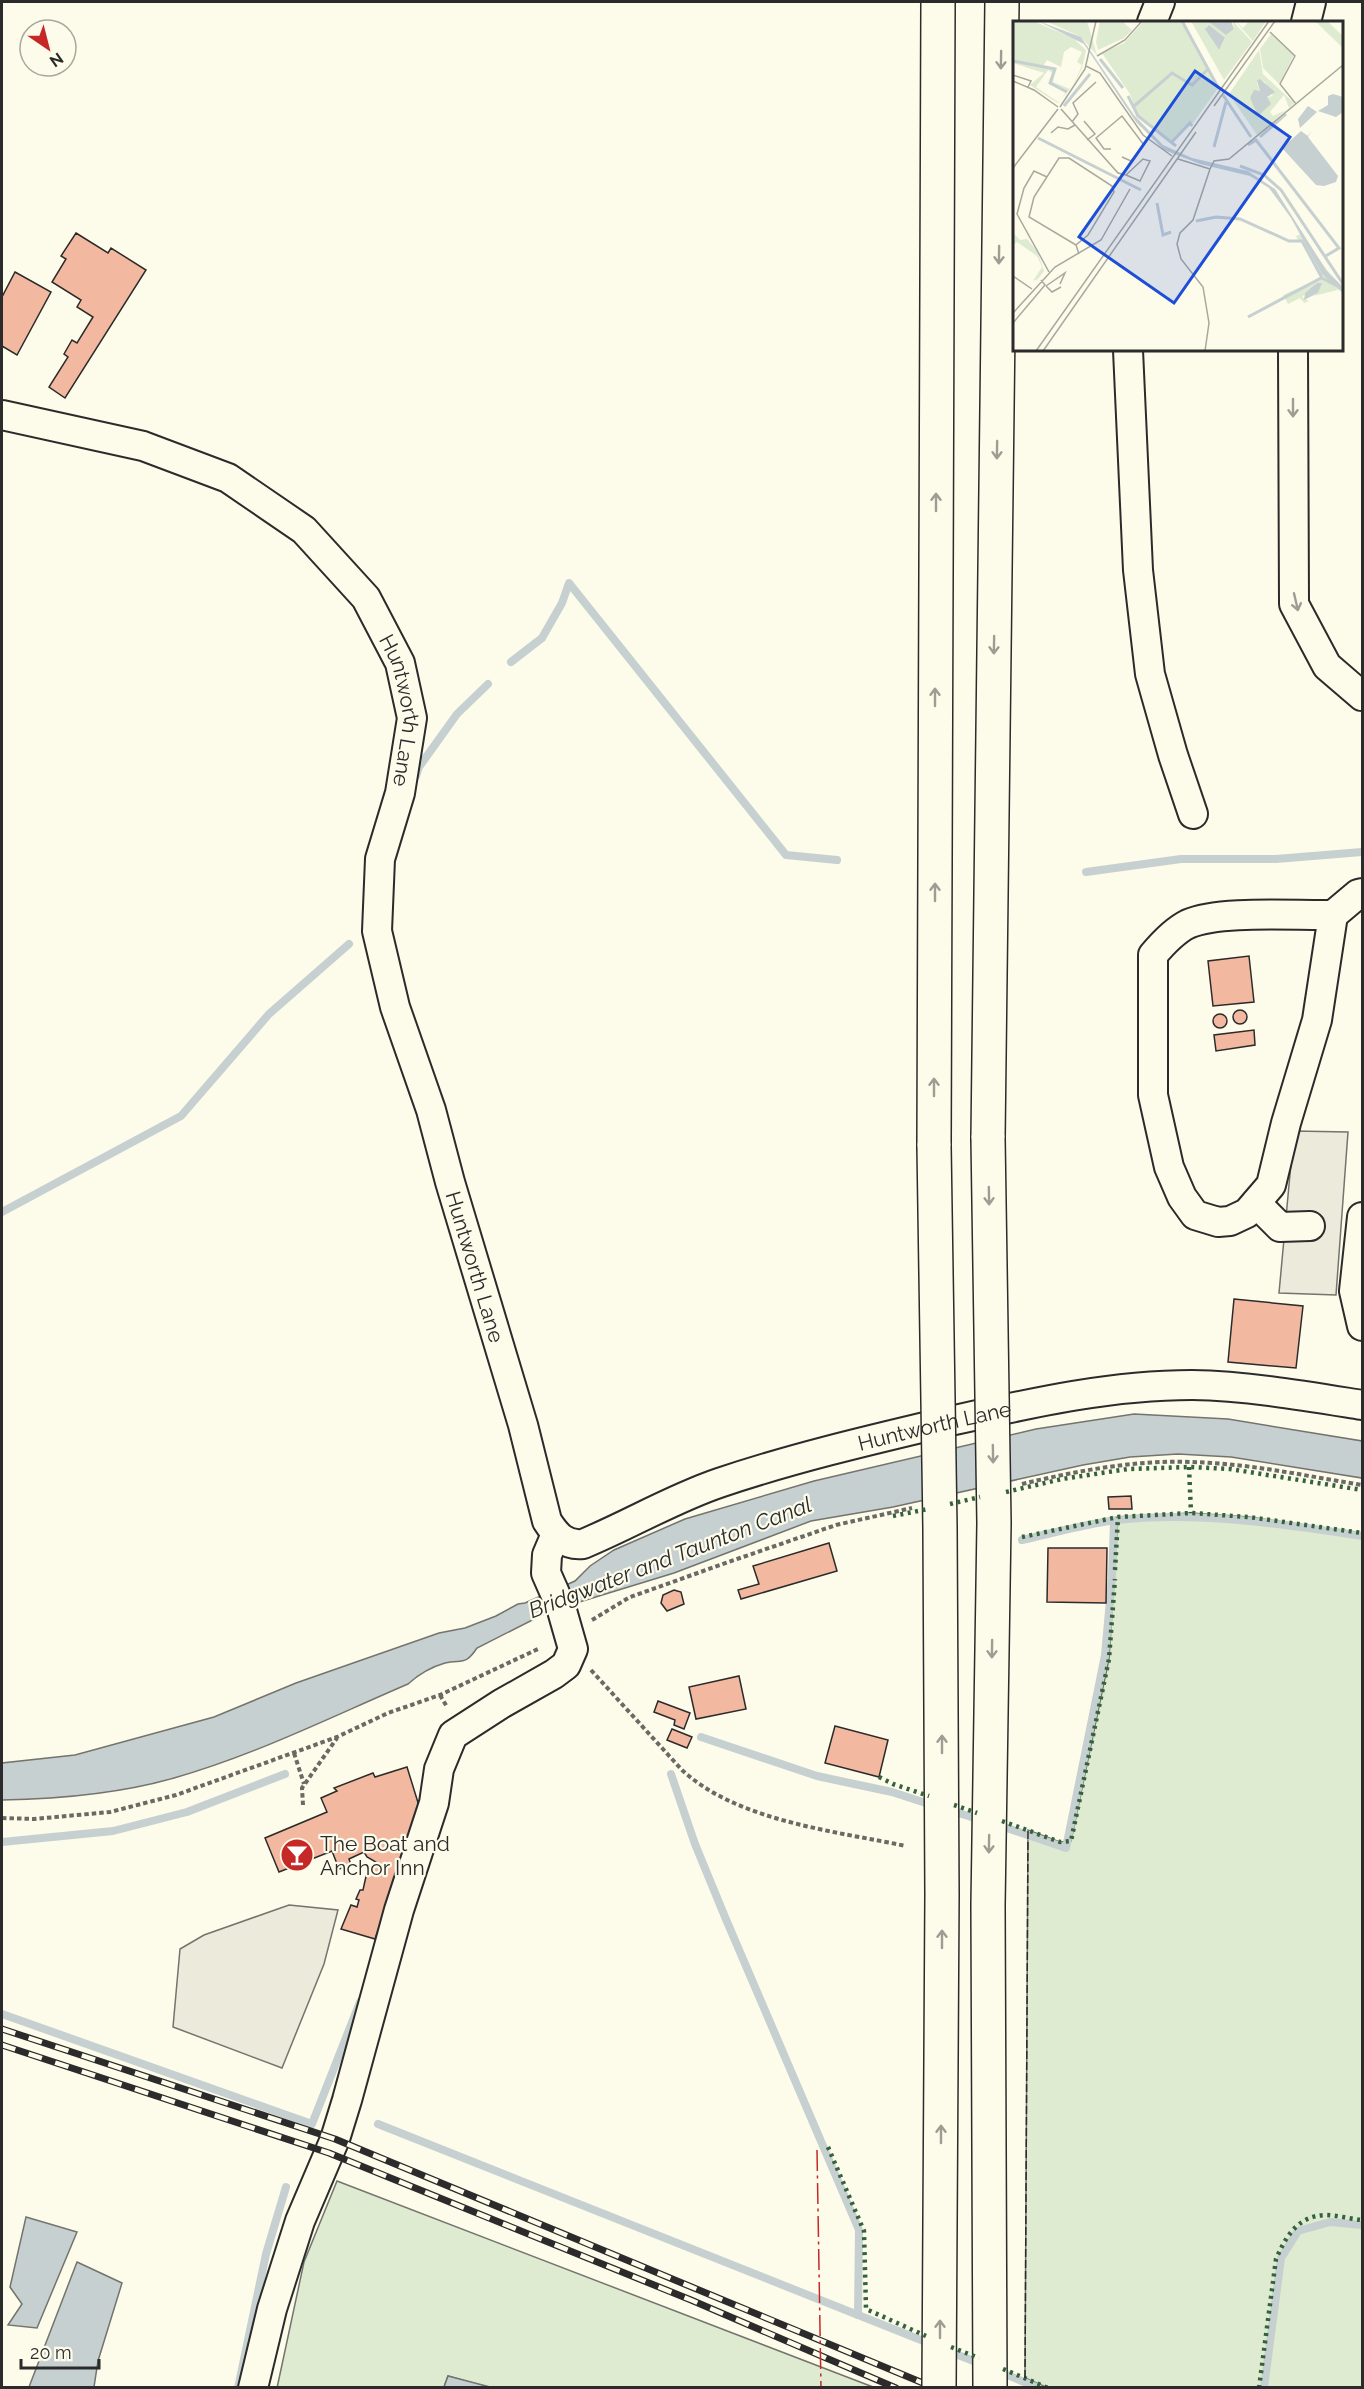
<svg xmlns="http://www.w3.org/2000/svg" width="1364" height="2389" font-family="Raleway,sans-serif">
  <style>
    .green { fill: #deebd1; stroke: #74746e; stroke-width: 1.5 }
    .parking { fill: #eceadb; stroke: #74746e; stroke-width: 1.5 }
    .water { fill: #c7d0d0; stroke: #74746e; stroke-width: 1.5 }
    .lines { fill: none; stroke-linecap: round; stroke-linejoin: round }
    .stream { stroke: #c7d0d0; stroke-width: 8 }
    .building { fill: #f2b8a0; stroke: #2b2b2b; stroke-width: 1.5 }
    .minor-casing { stroke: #2b2b2b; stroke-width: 32 }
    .highway-casing { stroke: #2b2b2b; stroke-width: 36 }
    .path { stroke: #6a6964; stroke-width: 4; stroke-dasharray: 4.5 3; stroke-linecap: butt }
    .minor { stroke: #fdfbea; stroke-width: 28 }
    .highway { stroke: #fdfbea; stroke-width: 33 }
    .rail-casing { stroke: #2b2b2b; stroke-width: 7 }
    .rail { stroke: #fdfbea; stroke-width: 4.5; stroke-dasharray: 14; stroke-linecap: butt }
    .highway-bridge-casing { stroke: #2b2b2b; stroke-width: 36; stroke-linecap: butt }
    .highway-bridge { stroke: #fdfbea; stroke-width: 33 }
    .hedge { stroke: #34623c; stroke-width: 4.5; stroke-dasharray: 3 4.5; stroke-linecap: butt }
    .fence { stroke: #2b2b2b; stroke-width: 1.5; stroke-dasharray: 8 3; stroke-linecap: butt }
    .power { stroke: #c62828; stroke-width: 1.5; stroke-dasharray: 21 4.5 3 4.5; stroke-linecap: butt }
    .oneway { stroke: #9e9d94 }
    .labels { text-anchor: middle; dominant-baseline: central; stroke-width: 4.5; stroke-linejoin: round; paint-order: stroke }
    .street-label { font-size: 21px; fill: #2b2b2b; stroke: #fdfbea }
    .poi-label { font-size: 21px; fill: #2b2b2b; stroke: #fdfbea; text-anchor: start }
    .water-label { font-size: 22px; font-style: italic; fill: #2b2b2b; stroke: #fdfbea }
    .inset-river { fill: none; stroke: #c7d0d0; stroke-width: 3 }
    .inset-road { fill: none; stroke: #a9a89e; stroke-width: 1.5 }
    .view { fill: #1d4ed8; fill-opacity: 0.15; stroke: #1d4ed8; stroke-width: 3 }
    .inset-edge { fill: none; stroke: #2b2b2b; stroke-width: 3 }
  </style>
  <rect width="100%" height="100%" fill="#fdfbea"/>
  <g class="green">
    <path d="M1191,1513L1249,1517L1362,1533V2387L1048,2388L1025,2378L1028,1830L1060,1842L1071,1841L1109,1659L1118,1517Z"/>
    <path d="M337,2181L873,2387L490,2388L448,2376L444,2387L277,2388L304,2262Z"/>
  </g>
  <g class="parking">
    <path d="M1294,1131L1348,1132L1336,1295L1279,1293Z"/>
    <path d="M289,1905L338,1910L324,1964L282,2068L173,2027L180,1949L204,1935Z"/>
  </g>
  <g class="water">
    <path d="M1134,1414L1228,1419L1362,1441V1478L1231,1457L1178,1454L1130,1457L1083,1465L893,1507L811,1521L674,1573L550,1611L477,1648C465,1666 462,1659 445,1663C431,1667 419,1674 408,1684C331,1717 255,1755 174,1778C118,1794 59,1799 2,1800V1763L75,1755L214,1717L296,1683L439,1633L465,1628L496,1616L518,1604L525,1603L575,1581L590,1566L614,1550L685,1519L814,1481L1036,1429Z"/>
    <path d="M26,2217L77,2232L37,2328L8,2325L22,2304L10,2287Z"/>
    <path d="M77,2262L122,2283L98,2361L94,2387H29Z"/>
    <path d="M448,2376L490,2387H444Z"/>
  </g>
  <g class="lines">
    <g class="stream">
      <path d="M511,662L542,638L562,603L569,583L786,855L837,860"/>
      <path d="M416,776L419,767L457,714L488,684"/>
      <path d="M1086,872L1181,859H1276L1362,852"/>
      <path d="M2,1212L181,1116L269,1014L349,944"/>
      <path d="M1022,1540C1053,1533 1085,1524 1117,1520C1199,1511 1281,1524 1362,1536"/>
      <path d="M701,1737L817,1776L892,1792L932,1805"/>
      <path d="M671,1774L695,1844L725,1917L859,2230L858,2315"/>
      <path d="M949,1810L981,1820"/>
      <path d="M998,1825L1066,1848L1105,1655L1112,1578L1114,1521"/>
      <path d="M2,1842L113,1831L187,1812L285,1774"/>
      <path d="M2,2014L312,2124L360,2002"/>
      <path d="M378,2124L931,2344"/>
      <path d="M948,2351L981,2364"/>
      <path d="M998,2371L1038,2388"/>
      <path d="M238,2388L266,2254L286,2187"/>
      <path d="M1264,2388L1281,2258L1298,2231L1330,2222L1362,2225"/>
    </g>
  </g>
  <g class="building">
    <path d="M76,233L108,253L111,248L146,270L65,398L49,387L68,357L64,354L72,340L77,343L93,317L77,307L81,300L52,282L66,259L61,256Z"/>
    <path d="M15,272L51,292L17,355L2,346V297Z"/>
    <path d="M1249,956L1254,1002L1213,1006L1208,961Z"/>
    <circle cx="1240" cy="1017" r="7"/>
    <circle cx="1220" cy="1021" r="7"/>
    <path d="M1254,1030L1255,1045L1216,1051L1214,1035Z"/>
    <path d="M1234,1299L1303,1306L1296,1368L1228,1362Z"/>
    <path d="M1131,1496L1132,1509H1109L1108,1497Z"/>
    <path d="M829,1543L837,1571L741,1599L738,1590L759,1584L753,1566Z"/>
    <path d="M1048,1548H1107L1106,1603L1047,1602Z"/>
    <path d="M674,1590L681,1592L684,1604L667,1611L661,1603L663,1595Z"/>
    <path d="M739,1676L746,1709L696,1719L689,1687Z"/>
    <path d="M658,1701L690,1713L684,1729L674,1725L675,1720L654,1712Z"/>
    <path d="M835,1726L888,1740L879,1777L825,1763Z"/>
    <path d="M672,1729L692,1737L687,1748L667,1740Z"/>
    <path d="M407,1767L420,1809L375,1939L341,1929L351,1905L357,1907L359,1900L356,1899L360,1890H363L367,1872L372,1873L376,1862L367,1857L364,1852L349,1859L351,1865L339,1869L332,1851L279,1872L265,1838L327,1812L321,1798L337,1791L334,1788L373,1773L375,1777Z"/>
  </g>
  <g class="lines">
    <g class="minor-casing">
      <g id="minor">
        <path d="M1152,22L1160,2"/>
        <path d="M1306,22L1311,2"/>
        <path d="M1128,350L1138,570L1150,674L1173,755L1193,814"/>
        <path d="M1293,350L1294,604L1327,666L1362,696"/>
        <path id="s1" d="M2,415L143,446L228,478L304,530L366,598L400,663L412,718L400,793L380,859L377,931L395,1007L431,1110L450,1182L523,1425L547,1521C556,1535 565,1546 583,1544C629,1525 672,1499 719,1483C793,1458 870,1440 946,1422C1027,1404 1108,1385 1192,1385C1249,1386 1306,1396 1362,1405"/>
        <path d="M1333,915C1296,916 1220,910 1188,924C1174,931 1163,943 1153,955V1095L1169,1167L1182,1197L1195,1215L1218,1222L1230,1221L1247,1213L1271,1185L1286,1123L1317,1020L1333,915L1358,894L1362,893"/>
        <path d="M1256,1203L1280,1227L1310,1226"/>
        <path d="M1362,1217L1354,1291L1362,1326"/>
        <path d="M253,2388L272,2309L300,2221L335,2139L347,2100L399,1910L434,1803L439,1769L453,1735L501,1704L554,1674L566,1665L573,1649L561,1607L546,1573L547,1555L556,1534"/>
      </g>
    </g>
    <g class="highway-casing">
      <g id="highway">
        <path d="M988,1138L1002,2"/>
        <path d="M934,1146L938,2"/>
      </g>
    </g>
    <g class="path">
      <path d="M1022,1484C1077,1471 1133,1460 1190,1462C1247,1463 1306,1476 1362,1485"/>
      <path d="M592,1620L630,1597L740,1558L836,1525L912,1508"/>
      <path d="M591,1670L682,1770C737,1821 834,1831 906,1846"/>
      <path d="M440,1695L447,1707"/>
      <path d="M294,1753L304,1784"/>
      <path d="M303,1805L302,1788L337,1738"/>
      <path d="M2,1818L34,1819L110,1812L176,1795L337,1737L388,1713L440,1695L538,1649"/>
    </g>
    <use href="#minor" class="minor"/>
    <use href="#highway" class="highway"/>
    <g class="rail-casing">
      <g id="rail">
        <path d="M2,2029L335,2139L935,2388"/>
        <path d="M2,2045L329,2153L691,2300L896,2388"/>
      </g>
    </g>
    <use href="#rail" class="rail"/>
    <g class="highway-bridge-casing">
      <g id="highway-bridge">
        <path d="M988,1138L994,1523L988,1905L990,2388"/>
        <path d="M934,1146L940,1528L942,1894L939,2388"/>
      </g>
    </g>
    <use href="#highway-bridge" class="highway-bridge"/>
    <g class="hedge">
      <path d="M1189,1467L1191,1513"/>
      <path d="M1006,1492L1062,1479L1128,1469L1189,1467L1230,1469L1362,1490"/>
      <path d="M950,1504L980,1497"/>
      <path d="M893,1516L928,1509"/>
      <path d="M1022,1537L1118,1517L1191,1513L1249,1517L1362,1533"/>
      <path d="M1115,1570L1118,1517"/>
      <path d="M879,1777L893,1784L929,1796"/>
      <path d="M954,1805L977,1813"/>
      <path d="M1002,1821L1060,1842L1071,1841L1109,1659L1115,1579"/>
      <path d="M828,2147L864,2231L866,2309L926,2336"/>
      <path d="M951,2347L979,2358"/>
      <path d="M1003,2369L1048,2388"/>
      <path d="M1259,2388L1276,2259C1286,2236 1298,2216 1325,2215C1337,2215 1350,2219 1362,2220"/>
    </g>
    <path class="fence" d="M1025,2378L1028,1830"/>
    <path class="power" d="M817,2150L821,2388"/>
  </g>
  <defs><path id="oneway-shaft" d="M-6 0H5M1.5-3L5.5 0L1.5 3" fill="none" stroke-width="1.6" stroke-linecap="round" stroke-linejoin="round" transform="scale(1.5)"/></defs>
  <g class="oneway">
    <use href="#oneway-shaft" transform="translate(1001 60) rotate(91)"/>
    <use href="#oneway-shaft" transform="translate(999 255) rotate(91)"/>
    <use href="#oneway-shaft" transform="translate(1293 408) rotate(90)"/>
    <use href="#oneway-shaft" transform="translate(997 450) rotate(91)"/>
    <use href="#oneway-shaft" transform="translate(936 502) rotate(-90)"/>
    <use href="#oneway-shaft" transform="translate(1296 602) rotate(77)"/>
    <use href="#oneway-shaft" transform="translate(994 645) rotate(91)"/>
    <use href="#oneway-shaft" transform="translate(935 697) rotate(-90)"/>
    <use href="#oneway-shaft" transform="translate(935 892) rotate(-90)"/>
    <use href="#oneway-shaft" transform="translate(934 1087) rotate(-90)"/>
    <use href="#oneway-shaft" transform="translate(989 1196) rotate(89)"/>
    <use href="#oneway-shaft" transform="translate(993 1454) rotate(89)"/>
    <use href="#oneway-shaft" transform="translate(992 1649) rotate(91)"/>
    <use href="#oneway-shaft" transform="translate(942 1744) rotate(-90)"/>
    <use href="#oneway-shaft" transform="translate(989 1844) rotate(91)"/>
    <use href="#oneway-shaft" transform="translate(942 1939) rotate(-90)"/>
    <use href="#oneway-shaft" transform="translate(941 2134) rotate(-90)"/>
    <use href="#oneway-shaft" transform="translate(940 2329) rotate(-90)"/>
  </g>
  <defs>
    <g id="bar-disc" transform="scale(1.725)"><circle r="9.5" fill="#c62828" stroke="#fdfbea"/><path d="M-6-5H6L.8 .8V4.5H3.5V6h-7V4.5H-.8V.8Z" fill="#fff"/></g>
  </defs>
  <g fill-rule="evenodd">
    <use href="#bar-disc" x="297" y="1855"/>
  </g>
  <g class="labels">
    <g class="street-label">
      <text stroke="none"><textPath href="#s1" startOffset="540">Huntworth Lane</textPath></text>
      <text stroke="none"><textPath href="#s1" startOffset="1116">Huntworth Lane</textPath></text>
      <text stroke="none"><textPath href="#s1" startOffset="1798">Huntworth Lane</textPath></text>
    </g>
    <g class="poi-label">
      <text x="320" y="1843">The Boat and<tspan x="320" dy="24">Anchor Inn</tspan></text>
    </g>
    <g class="water-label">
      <text transform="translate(670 1557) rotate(-21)">Bridgwater and Taunton Canal</text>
    </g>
  </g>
  <g transform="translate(1013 21)">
    <rect width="330" height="330" fill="#fdfbea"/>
    <path d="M0,0H20L60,17L73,29L69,47L60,65L69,44L64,41L69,31L58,26L51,31L48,46L34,39L30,45L43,48L40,61L57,68L49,77L53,71L37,62L41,53L35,49L23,66L45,81L48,79L45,82L43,81L17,64L31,52L0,42ZM33,0H74L84,34L68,16ZM87,0H109L119,9L111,17L85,29L83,21ZM131,0H168L205,67L178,105L176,102L157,122L125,95L117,73L89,32L111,22ZM178,0H196L213,14L221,8L220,0L239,21L211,59ZM194,4L212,18L206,29L198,17ZM222,0L230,7L236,0H253L240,20ZM302,0H314L330,15V27ZM258,13L281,34L266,63L250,47L247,28ZM246,29L250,53L281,82L276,87L271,74L257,91L260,95L273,89L244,114L216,73ZM251,60L260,75L254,76L246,95L237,77L247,70L244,62ZM0,212L7,219L14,218L24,230L31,250L25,258L20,260L29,246L24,235L4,221L0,224ZM288,213L328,268L301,275L305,272L304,262L289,276L296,280L291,282L287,277L275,283L270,274L308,257L289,220H285L283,215Z" fill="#deebd1" fill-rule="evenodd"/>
    <path d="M25,0L68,16L121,94L150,124L179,137L235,150L262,168L313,249L330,266V272L309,253L278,197L256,167L237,155L187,143L151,129L123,101L71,23ZM218,0L221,8L213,14L196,1ZM196,4L212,17L206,29L192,8ZM247,58L262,71L254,76L258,83L245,95L237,77L241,69L247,70L244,59ZM320,73L330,76V91L323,96L305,90L315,84V75ZM295,85L304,91L287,107L285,98ZM299,109L295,116L325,155L323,161L311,165L303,164L269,127L288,110L295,115ZM304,262H309L305,272L291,279L292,272Z" fill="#c7d0d0"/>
    <path class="inset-river" d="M169,0L206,68M87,38L110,67M0,40L42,48L37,62L54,71M210,74L238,116M115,75L125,95L163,125M51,85L77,53M120,86L159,52L179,64L195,48M247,116L273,93M25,117L128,169M158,122L177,102L179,105M235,124L243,119L326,227L311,236M201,126L213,81M227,145L251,154L268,169L330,263M144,182L150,214L158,211M183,200L203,196L227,198L276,220H289L309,257L324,265M235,296L308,257"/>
    <path class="inset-road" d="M257,11L282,35L267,63L283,83M84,35L112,19L129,0M73,45L87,52L130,114L159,135M0,54L18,60L15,66M0,60L21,69L45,86M201,85L262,0M47,86L72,48L83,0M48,88L105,152L113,154L130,138L137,140L127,160L113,154M71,100L82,113L74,119M59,101L65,93L60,82L83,61M38,112L45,106L55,108L62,104M98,128H91L83,117L109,95L131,124L118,140L109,136M165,138L197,148M0,147L45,88M197,148L201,140L216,138L330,44M34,156L21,150L11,167L4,193L36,251M63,224L16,196L21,176L46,137H56L99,165L101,171L75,214L63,224L66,233M0,255L19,268M33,265L52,252L47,263M33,265L39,271L48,266M0,292L42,246L88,219L117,168M0,302L32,264L28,259M23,330L256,0M30,330L183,111M192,330L196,302L190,266L168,238L164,223L167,212L180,199L197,148"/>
    <path class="view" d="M182,50L277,116L161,282L66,216Z"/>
    <rect width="330" height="330" class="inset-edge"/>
  </g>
  <rect width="1364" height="2389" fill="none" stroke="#2b2b2b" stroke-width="6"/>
  <g transform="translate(48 48) rotate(145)"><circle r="28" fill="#fdfbea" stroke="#a9a89e" stroke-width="1.5"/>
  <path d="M0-4.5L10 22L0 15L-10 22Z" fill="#c62828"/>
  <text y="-9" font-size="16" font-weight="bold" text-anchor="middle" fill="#2b2b2b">N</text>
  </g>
  <path d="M21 2359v9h78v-9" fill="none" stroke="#2b2b2b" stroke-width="3"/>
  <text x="30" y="2359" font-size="18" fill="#2b2b2b" stroke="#fdfbea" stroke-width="4.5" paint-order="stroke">20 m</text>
</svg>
